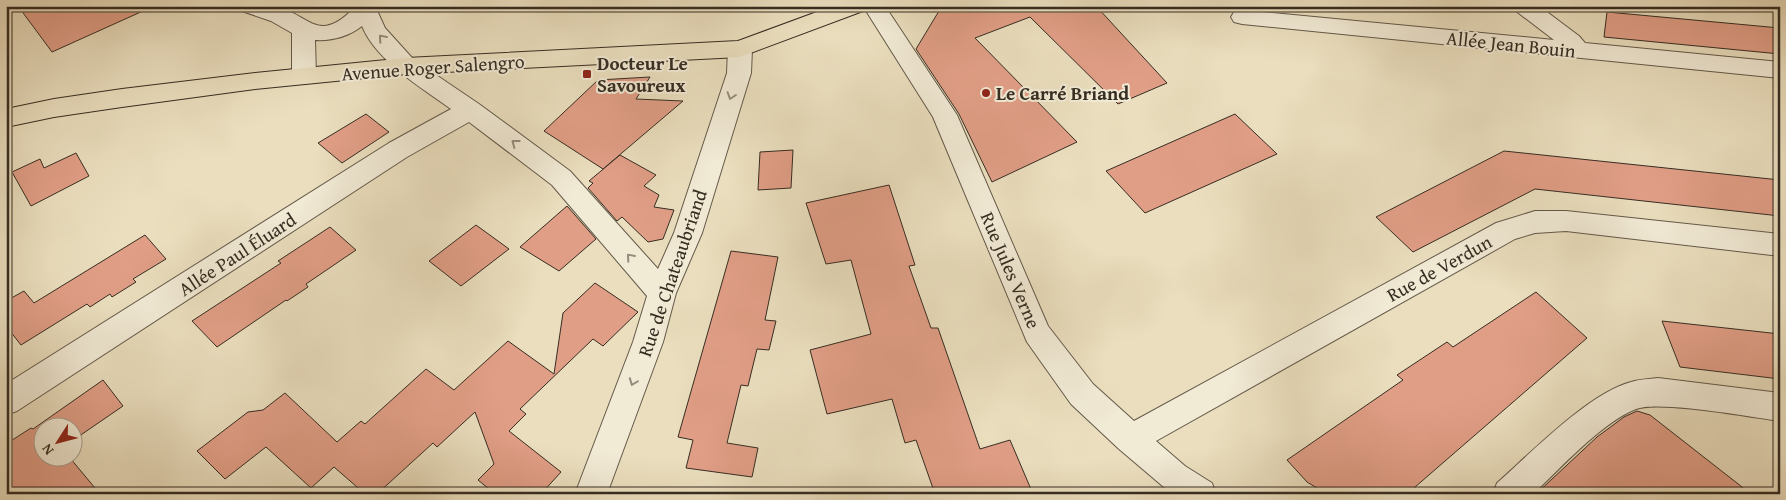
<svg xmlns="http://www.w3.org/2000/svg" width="1786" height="500" font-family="'Gentium Book Plus',serif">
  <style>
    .building { fill: #e09e86; stroke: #362d22 }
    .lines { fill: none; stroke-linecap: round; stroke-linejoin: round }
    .minor-casing { stroke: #635949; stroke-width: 2 }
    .major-casing { stroke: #362d22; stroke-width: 2 }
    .minor { fill: #f1ead5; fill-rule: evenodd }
    .major { fill: #eadebe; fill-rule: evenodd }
    .oneway { stroke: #948c7c }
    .poi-dot { fill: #8f2418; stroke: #f1ead5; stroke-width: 2 }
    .labels { text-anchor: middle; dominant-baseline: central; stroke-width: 4; stroke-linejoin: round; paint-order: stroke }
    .street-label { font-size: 19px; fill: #362d22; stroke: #f1ead5 }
    .poi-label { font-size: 19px; font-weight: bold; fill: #362d22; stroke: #f1ead5; text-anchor: start }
  </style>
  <rect width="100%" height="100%" fill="#eadebe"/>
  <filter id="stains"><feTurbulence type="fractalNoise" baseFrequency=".004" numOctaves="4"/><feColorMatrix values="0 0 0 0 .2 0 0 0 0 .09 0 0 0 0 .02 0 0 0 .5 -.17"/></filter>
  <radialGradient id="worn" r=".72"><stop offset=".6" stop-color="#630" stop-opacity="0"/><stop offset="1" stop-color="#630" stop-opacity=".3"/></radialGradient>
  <g class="building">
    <path d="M18,6H154L52,52Z"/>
    <path d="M942,6H1096L1167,83L1118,104L1030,17L975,38L1077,142L992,182L959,114L916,49Z"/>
    <path d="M1607,12L1780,28V54L1604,37Z"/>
    <path d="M650,77L636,99L683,101L603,169L544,131L598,80Z"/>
    <path d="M366,114L389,132L342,163L318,143Z"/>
    <path d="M1235,114L1277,154L1145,213L1106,171Z"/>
    <path d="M793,150L791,188L758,190L760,152Z"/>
    <path d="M1504,151L1780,180V216L1535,189L1413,252L1376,217Z"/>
    <path d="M76,153L89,176L31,206L12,172L40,159L44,168Z"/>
    <path d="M620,155L656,175L644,186L659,195L654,207L674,210L663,239L648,242L622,217L617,221L588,188L593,183L589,181Z"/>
    <path d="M889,185L915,265L909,266L931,328H938L980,449L1010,440L1033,494H935L916,440L905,443L892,399L827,414L810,350L871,334L851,260L826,264L806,203Z"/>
    <path d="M567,206L596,239L559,271L520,247Z"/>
    <path d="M476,225L509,249L461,286L429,261Z"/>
    <path d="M330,227L356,250L306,284L308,287L287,301L286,300L217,347L192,321L281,263L278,261Z"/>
    <path d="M145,235L166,259L133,279L136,282L112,297L110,294L90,307L87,304L21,345L6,326V301L24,291L34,303Z"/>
    <path d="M731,251L778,257L765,320L776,321L769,350L757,349L748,386L741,385L727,443L758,448L752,477L686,468L693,440L678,437Z"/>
    <path d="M595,283L638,312L603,346L593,339L520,409L526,414L509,431L561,472L541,494H495L478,480L494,464L475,412L437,447L433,443L377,494H365L334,467L311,488L266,447L225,479L197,451L248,412L263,410L285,393L337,442L361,421L365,424L426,369L454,390L508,341L554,374L563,313Z"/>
    <path d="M1536,292L1587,338L1407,494H1327L1307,482L1287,460L1403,380L1397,375L1447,342L1453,347Z"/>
    <path d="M1662,321L1780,334V379L1680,367Z"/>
    <path d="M103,380L123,406L72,441V428H42V458H70L100,494H6V444L31,428L33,429Z"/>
    <path d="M1637,411L1650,415L1751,494H1536L1597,437L1624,417Z"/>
  </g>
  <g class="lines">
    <g class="minor-casing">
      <g id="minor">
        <path d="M239,6C250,6 263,4 274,6C309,13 317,46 354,8L353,6H375L385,28L414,60L479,104L570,171L658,269L674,233L727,73L728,49L732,43L740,41L748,43L752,49L751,73L702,233L676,293L663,342L607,494H575L633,342L647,296L552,185L469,122L407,157L17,411L6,415V384L389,143L451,109C422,88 376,61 362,26C348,37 331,41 315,40L316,76L312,82L304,84L296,82L292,76V33L271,21L242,11Z"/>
        <path d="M863,6H885L957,115L1048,326L1093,384L1134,421L1496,223L1535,211H1566L1780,234V256L1566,231L1535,233L1515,239L1156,441L1185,466L1212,483L1216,494H1172L1119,449L1071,404L1027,342L933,117Z"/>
        <path d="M1513,6H1539L1579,36L1585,43L1780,62V78L1242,24L1234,22L1231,17L1234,12L1242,10L1554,40L1516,11Z"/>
        <path d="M1658,378L1780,393V421C1751,417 1658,400 1636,409C1601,423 1561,468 1533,494H1493L1497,483C1531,453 1589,393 1631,382C1640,379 1649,379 1658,378Z"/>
      </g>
    </g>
    <g class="major-casing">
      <path id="major" d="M833,6H866L863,11L740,57L406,74L255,89L122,107L54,117L6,127V109L54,99L122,89L255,73L406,58L738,41Z"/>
    </g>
    <use href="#minor" class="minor"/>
    <use href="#major" class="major"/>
  </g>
  <defs><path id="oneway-chevron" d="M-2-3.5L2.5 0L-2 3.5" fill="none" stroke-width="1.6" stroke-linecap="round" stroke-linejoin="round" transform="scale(1.25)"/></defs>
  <g class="oneway">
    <use href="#oneway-chevron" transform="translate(382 38) rotate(-131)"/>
    <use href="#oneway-chevron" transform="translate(731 96) rotate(108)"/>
    <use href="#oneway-chevron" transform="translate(515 143) rotate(-143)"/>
    <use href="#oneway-chevron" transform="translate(630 257) rotate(-131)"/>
    <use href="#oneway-chevron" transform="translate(633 382) rotate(111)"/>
  </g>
  <g class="poi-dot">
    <rect x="582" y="69" width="10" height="10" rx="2.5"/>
    <circle cx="986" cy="93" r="5"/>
  </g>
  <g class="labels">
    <g class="street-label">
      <text transform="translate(1511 44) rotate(6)">Allée Jean Bouin</text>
      <text transform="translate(433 67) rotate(-4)">Avenue Roger Salengro</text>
      <text transform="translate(237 254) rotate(-33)">Allée Paul Éluard</text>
      <text transform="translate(1439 268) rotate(-29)">Rue de Verdun</text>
      <text transform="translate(1011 270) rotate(67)">Rue Jules Verne</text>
      <text transform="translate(672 273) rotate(-71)">Rue de Chateaubriand</text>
    </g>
    <g class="poi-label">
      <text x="597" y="63">Docteur Le<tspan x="597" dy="22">Savoureux</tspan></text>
      <text x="996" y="93">Le Carré Briand</text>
    </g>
  </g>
  <rect width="1786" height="500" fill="none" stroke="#eadebe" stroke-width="25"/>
  <rect x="8" y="8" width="1771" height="485" fill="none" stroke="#362d22" stroke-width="2.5"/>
  <rect x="12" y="12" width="1761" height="475" fill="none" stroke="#362d22"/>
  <g transform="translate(58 442) rotate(234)"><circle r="24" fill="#f1ead5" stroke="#a69e8d"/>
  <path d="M0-4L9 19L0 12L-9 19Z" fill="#8f2418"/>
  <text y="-8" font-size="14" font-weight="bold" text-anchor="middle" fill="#362d22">N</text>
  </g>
  <rect width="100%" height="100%" filter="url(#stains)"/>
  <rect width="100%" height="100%" fill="url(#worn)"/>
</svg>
